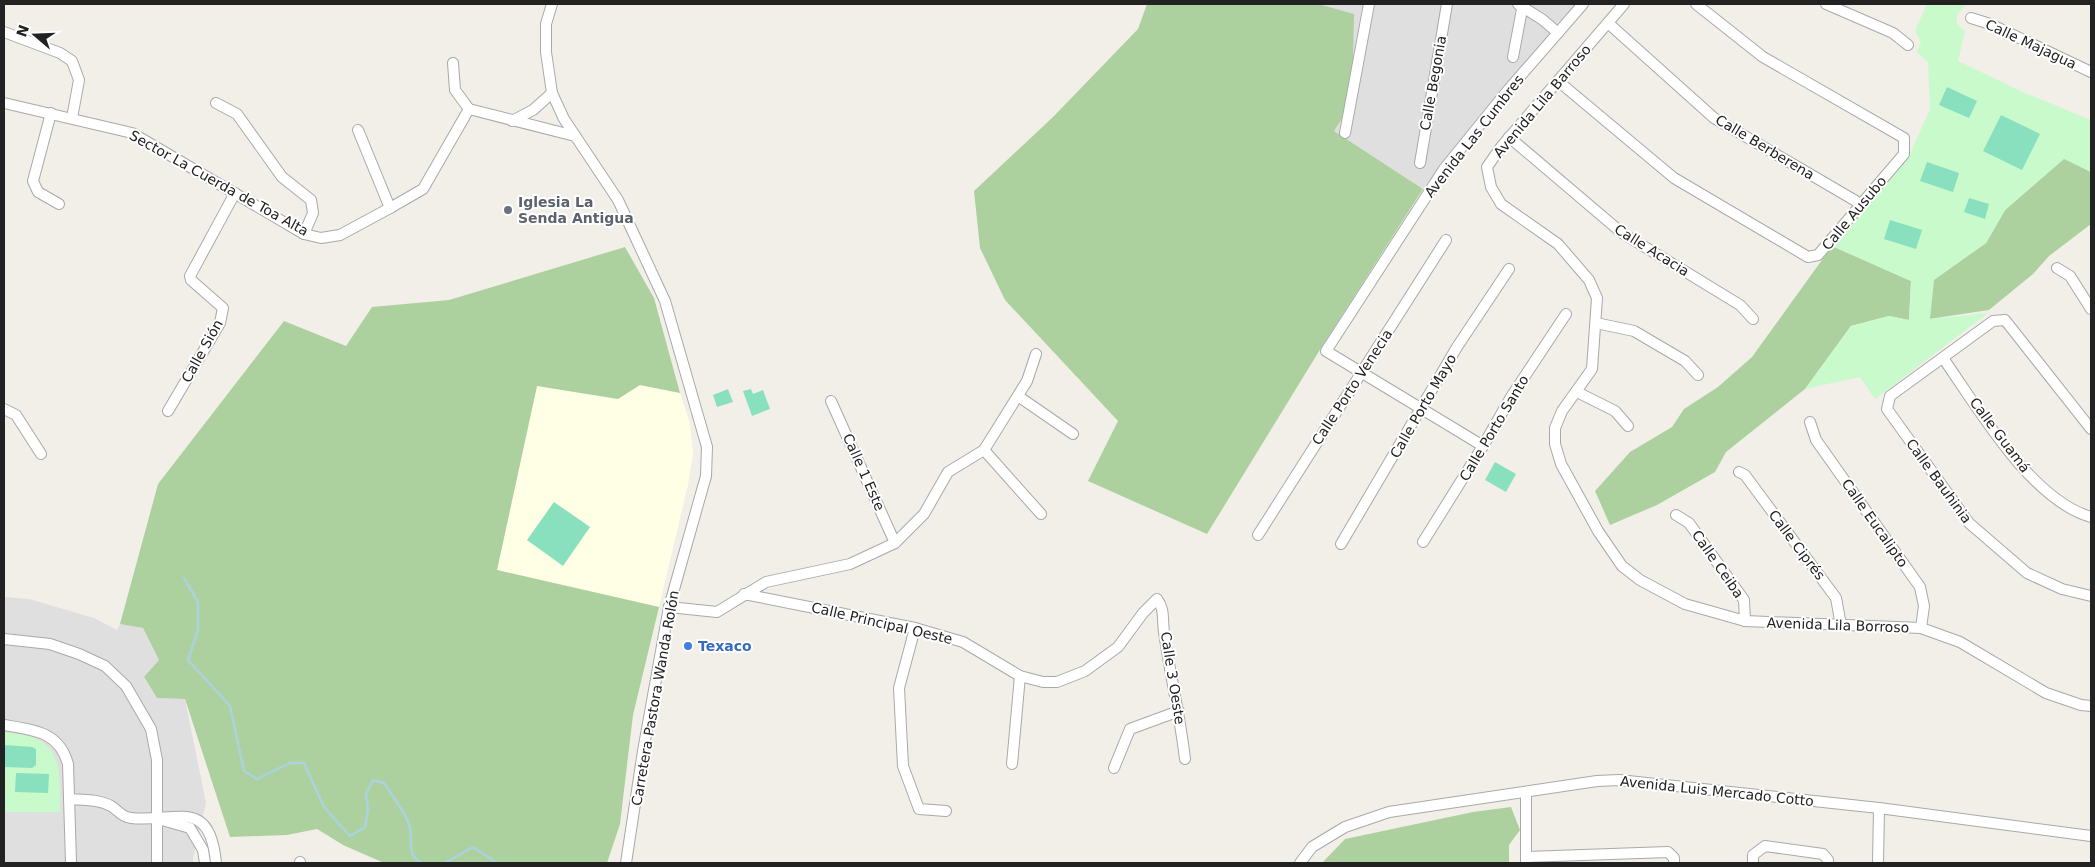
<svg xmlns="http://www.w3.org/2000/svg" width="2095" height="867" font-family="'DejaVu Sans',sans-serif">
  <style>
    .residential { fill: #e0dfdf }
    .education { fill: #ffffe5 }
    .forest { fill: #add19e }
    .park { fill: #c8facc }
    .pitch { fill: #88e0be }
    .lines { fill: none; stroke-linecap: round; stroke-linejoin: round }
    .stream { stroke: #aad3df; stroke-width: 2.5 }
    .minor-casing { stroke: #a9a9a9; stroke-width: 12 }
    .minor { stroke: #fff; stroke-width: 10 }
    .worship-dot { fill: #6b7280; stroke: #fff; stroke-width: 2 }
    .shop-dot { fill: #3f7fe0; stroke: #fff; stroke-width: 2 }
    .labels { text-anchor: middle; dominant-baseline: central; stroke-width: 4; stroke-linejoin: round; paint-order: stroke }
    .street-label { font-size: 14px; fill: #222; stroke: #fff }
    .worship-label { font-size: 14px; font-weight: bold; fill: #5b616d; stroke: #fff; text-anchor: start }
    .shop-label { font-size: 14px; font-weight: bold; fill: #366cbe; stroke: #fff; text-anchor: start }
  </style>
  <rect width="100%" height="100%" fill="#f2efe9"/>
  <g class="residential">
    <path d="M1318,4H1578L1423,189L1334,131L1352,104Z"/>
    <path d="M4,597L29,599L94,618L117,630L120,624L143,627L159,660L144,678L157,698L185,699L206,803L193,858V863H4Z"/>
  </g>
  <path class="education" d="M640,385L680,393L690,423L693,454L688,485L659,607L497,570L537,386L618,399Z"/>
  <g class="forest">
    <path d="M1147,4H1318L1354,14L1352,104L1334,131L1423,189L1321,348L1207,534L1088,481L1118,421L1005,300L980,248L974,191L1053,117L1138,29Z"/>
    <path d="M2064,158L2091,172V224L2049,256L2033,274L1989,310L1929,319L1933,280L1986,243L2005,210Z"/>
    <path d="M1832,246L1911,281L1909,320L1889,316L1851,326L1805,389L1726,452L1715,472L1657,505L1610,525L1595,491L1630,452L1672,427L1684,409L1718,387L1752,357Z"/>
    <path d="M625,247L654,298L680,393L640,385L618,399L537,386L497,570L659,607L633,715L620,824L607,863H384L343,845L317,829L287,835L230,837L185,699L157,698L144,677L159,660L143,628L120,624L158,484L284,321L346,346L372,307L449,300Z"/>
    <path d="M1511,807L1520,830L1509,845V863H1322L1345,839L1473,812Z"/>
  </g>
  <g class="park">
    <path d="M1927,4H1966C1958,14 1950,20 1965,31L1958,61L2025,93L2091,120V172L2064,159L2005,210L1986,243L1934,280L1930,319L1988,313L1875,399L1860,377L1805,389L1851,326L1889,316L1909,320L1911,281L1832,246L1909,156L1930,109L1928,62L1917,52L1921,42L1915,31Z"/>
    <path d="M4,732C14,734 26,734 35,738C65,752 59,783 60,812H4Z"/>
  </g>
  <g class="pitch">
    <path d="M1947,87L1977,101L1969,118L1939,105Z"/>
    <path d="M2001,115L2040,134L2022,170L1983,151Z"/>
    <path d="M1927,162L1959,173L1953,192L1920,181Z"/>
    <path d="M1969,198L1989,204L1985,219L1964,212Z"/>
    <path d="M1890,220L1922,230L1916,249L1884,239Z"/>
    <path d="M728,389L733,402L717,407L713,395Z"/>
    <path d="M751,389L753,394L763,390L770,409L752,416L743,391Z"/>
    <path d="M1495,462L1516,474L1506,492L1485,480Z"/>
    <path d="M554,502L590,527L563,566L527,540Z"/>
    <path d="M4,745L32,747L36,749V765L32,768L4,767Z"/>
    <path d="M16,773L49,774L48,793L15,792Z"/>
  </g>
  <g class="lines">
    <g class="stream">
      <path d="M184,578L198,602V630L188,660L230,706L244,771L257,779L290,763H304L324,807L350,836L365,827L368,810L366,794L373,780L384,783C392,796 404,810 409,824C414,837 405,858 423,863"/>
      <path d="M445,863L473,847L494,861V863"/>
    </g>
    <g class="minor-casing">
      <g id="minor">
        <path d="M552,4L546,24V52L552,93L564,119L618,200L665,301L707,447L706,476L669,607L643,751L626,863"/>
        <path d="M1518,4L1543,20L1558,33"/>
        <path d="M1624,4L1501,147L1487,167L1491,187L1501,204L1558,244L1589,280L1597,298L1592,369L1562,411L1555,428V444L1561,464L1598,531L1622,566L1640,580L1685,604L1745,621L1921,628L1960,642L2046,693L2081,705L2091,706"/>
        <path d="M1826,4L1893,33L1908,45"/>
        <path d="M1971,18L1990,24L2091,72"/>
        <path d="M1608,23L1714,118L1861,204"/>
        <path d="M4,32L60,53L72,61L79,80L72,118"/>
        <path d="M1513,57L1523,4"/>
        <path d="M453,63L455,90L469,109L575,136"/>
        <path d="M1558,81L1674,178L1808,257L1818,255L1904,154V138L1763,57L1696,4"/>
        <path d="M4,103L132,133L304,234L321,238L340,235L390,208L423,189L469,109"/>
        <path d="M216,103L237,114L282,177L311,200L313,213L304,234"/>
        <path d="M51,113L33,181L38,192L59,204"/>
        <path d="M512,121L533,110L552,93"/>
        <path d="M358,130L390,208"/>
        <path d="M1345,133L1369,4"/>
        <path d="M1509,137L1622,233L1740,305L1753,319"/>
        <path d="M1420,163L1447,4"/>
        <path d="M2057,268L2070,276L2091,309"/>
        <path d="M1596,323L1634,331L1685,361L1698,375"/>
        <path d="M1943,358C1978,408 2031,500 2091,517"/>
        <path d="M1577,392L1615,411L1628,426"/>
        <path d="M1018,396L1073,434"/>
        <path d="M831,401L895,543"/>
        <path d="M4,409L16,415L41,454"/>
        <path d="M168,411L220,323L223,308L191,280L190,276L235,193"/>
        <path d="M1810,422L1816,440L1920,587L1924,606L1921,628"/>
        <path d="M2091,429L2005,320L1993,321L1890,396L1887,409L1969,523L2027,573L2062,589L2091,596"/>
        <path d="M1483,446L1326,351L1444,169L1509,89L1583,4"/>
        <path d="M984,450L1041,514"/>
        <path d="M1739,472L1745,475L1836,598L1841,625"/>
        <path d="M1676,515L1689,523L1744,600L1745,621"/>
        <path d="M1258,535L1446,240"/>
        <path d="M1423,542L1483,446L1511,397L1566,314"/>
        <path d="M1341,544L1457,347L1509,269"/>
        <path d="M744,594L915,628L963,642L1020,676L1043,682H1057L1085,671L1118,647L1143,613L1157,599C1165,609 1162,619 1164,632C1170,674 1180,716 1185,759"/>
        <path d="M669,607L717,612L766,582L850,564L895,543L924,514L948,472L984,450L1027,381L1036,354"/>
        <path d="M915,628L899,688L903,766L919,809L946,811"/>
        <path d="M4,639L50,644L79,654L105,666L126,686L151,729L157,760V863"/>
        <path d="M4,725C33,730 59,731 68,764L71,863"/>
        <path d="M1012,764L1020,676"/>
        <path d="M1114,768L1130,729L1179,711"/>
        <path d="M1526,792V862"/>
        <path d="M69,799C83,800 98,799 111,806C118,810 121,817 131,818C176,823 210,796 216,863"/>
        <path d="M162,820L190,828L203,850L205,863"/>
        <path d="M1526,857L1668,852L1674,858V863"/>
        <path d="M300,862V863"/>
        <path d="M1300,863L1312,847L1345,827L1389,812L1597,781L1619,780L1879,808L2091,836"/>
        <path d="M1753,863V855L1765,846L1823,854L1828,860V863"/>
        <path d="M1878,863L1879,808"/>
      </g>
    </g>
    <use href="#minor" class="minor"/>
  </g>
  <circle class="worship-dot" cx="508" cy="210" r="5"/>
  <circle class="shop-dot" cx="688" cy="646" r="5"/>
  <g class="labels">
    <g class="street-label">
      <text transform="translate(2031 44) rotate(25)">Calle Majagua</text>
      <text transform="translate(1433 83) rotate(-80)">Calle Begonia</text>
      <text transform="translate(1542 101) rotate(-50)">Avenida Lila Barroso</text>
      <text transform="translate(1474 136) rotate(-52)">Avenida Las Cumbres</text>
      <text transform="translate(1765 147) rotate(31)">Calle Berberena</text>
      <text transform="translate(219 183) rotate(29)">Sector La Cuerda de Toa Alta</text>
      <text transform="translate(1854 213) rotate(-50)">Calle Ausubo</text>
      <text transform="translate(1652 250) rotate(32)">Calle Acacia</text>
      <text transform="translate(202 351) rotate(-61)">Calle Sión</text>
      <text transform="translate(1352 387) rotate(-57)">Calle Porto Venecia</text>
      <text transform="translate(1423 406) rotate(-60)">Calle Porto Mayo</text>
      <text transform="translate(1494 428) rotate(-59)">Calle Porto Santo</text>
      <text transform="translate(2000 435) rotate(53)">Calle Guamá</text>
      <text transform="translate(864 472) rotate(66)">Calle 1 Este</text>
      <text transform="translate(1939 481) rotate(54)">Calle Bauhinia</text>
      <text transform="translate(1875 523) rotate(55)">Calle Eucalipto</text>
      <text transform="translate(1797 545) rotate(53)">Calle Ciprés</text>
      <text transform="translate(1718 564) rotate(55)">Calle Ceiba</text>
      <text transform="translate(882 623) rotate(13)">Calle Principal Oeste</text>
      <text transform="translate(1838 625) rotate(2)">Avenida Lila Borroso</text>
      <text transform="translate(1173 678) rotate(81)">Calle 3 Oeste</text>
      <text transform="translate(655 698) rotate(-80)">Carretera Pastora Wanda Rolón</text>
      <text transform="translate(1717 791) rotate(6)">Avenida Luis Mercado Cotto</text>
    </g>
    <g class="worship-label">
      <text x="518" y="202">Iglesia La<tspan x="518" dy="16">Senda Antigua</tspan></text>
    </g>
    <g class="shop-label">
      <text x="698" y="646">Texaco</text>
    </g>
  </g>
  <rect width="2095" height="867" fill="none" stroke="#222222" stroke-width="10"/>
  <g transform="translate(35 35) rotate(289)" stroke="#ffffff" stroke-width="4" paint-order="stroke">
  <path d="M0-4L9 19L0 12L-9 19Z" fill="#222222"/>
  <text y="-8" font-size="14" font-weight="bold" text-anchor="middle" fill="#222222">N</text>
  </g>
</svg>
